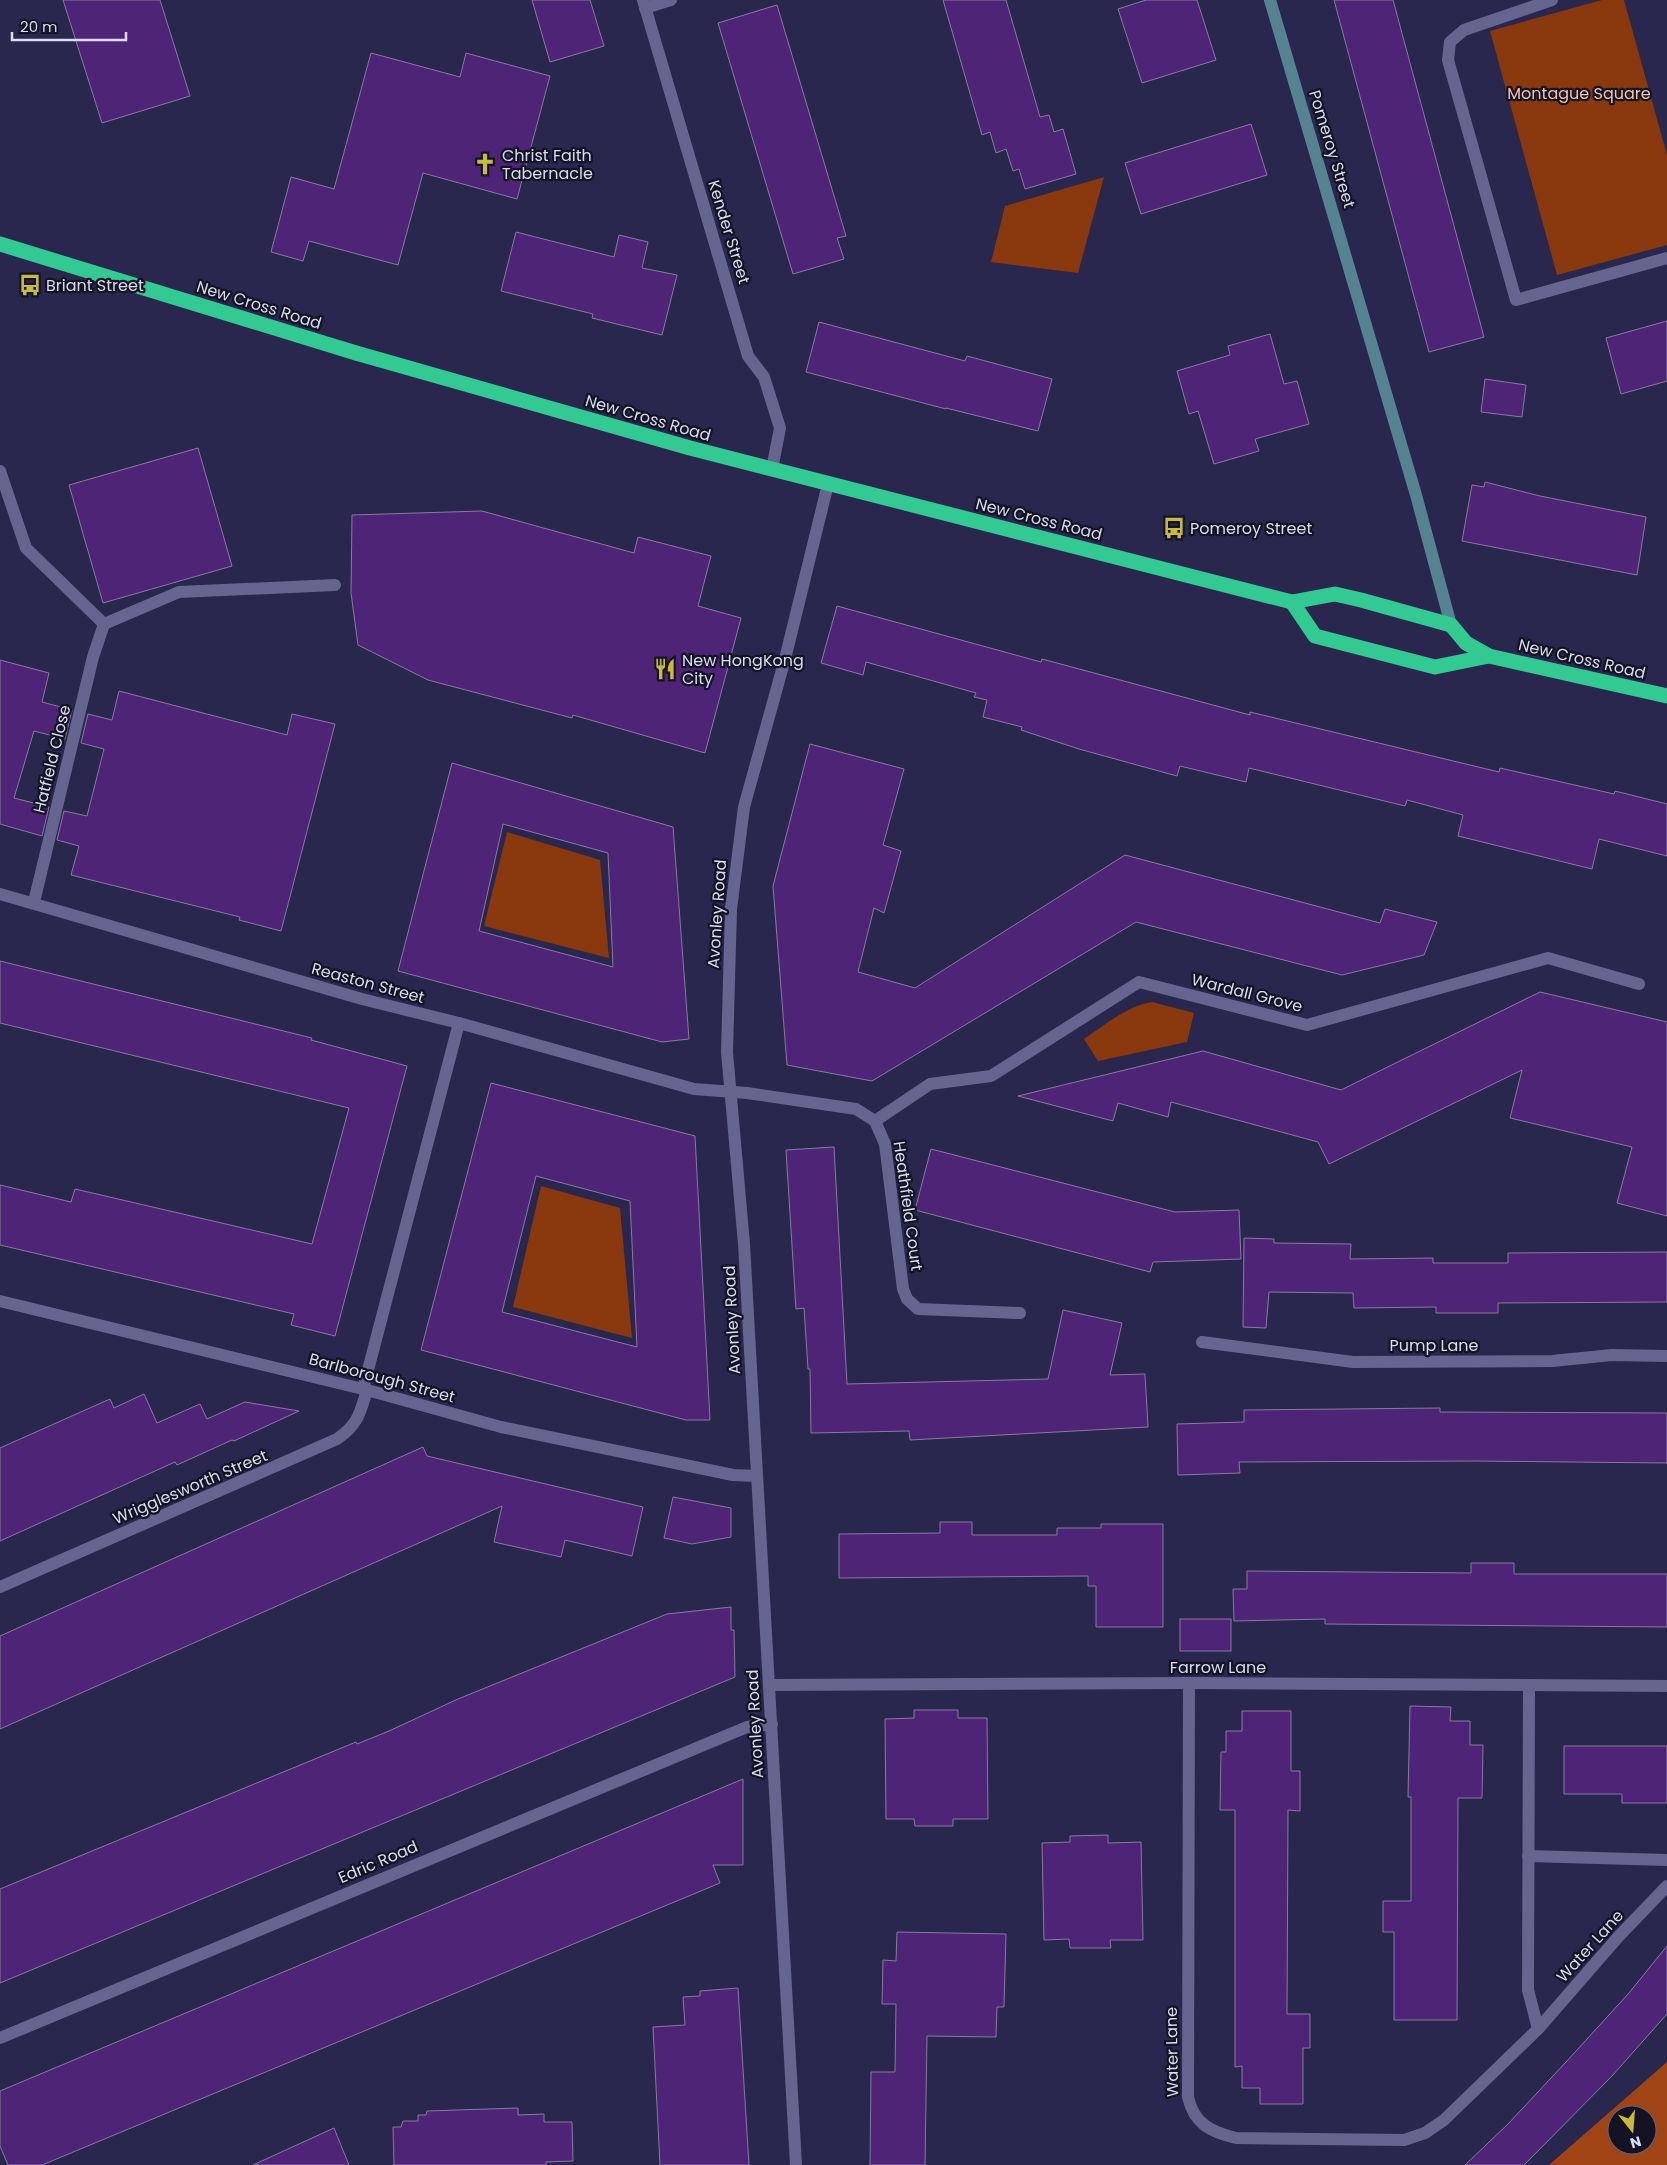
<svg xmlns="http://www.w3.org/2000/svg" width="1667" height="2165" font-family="Poppins,sans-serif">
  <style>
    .green { fill: #8a380d }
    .forest { fill: #a04415; fill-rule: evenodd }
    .building { fill: #4e2477; stroke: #8a79a3; fill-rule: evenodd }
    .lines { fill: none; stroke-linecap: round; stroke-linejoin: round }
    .street { stroke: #656590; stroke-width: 12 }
    .secondary { stroke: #568391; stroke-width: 12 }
    .highway { stroke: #32c992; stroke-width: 15 }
    .labels { text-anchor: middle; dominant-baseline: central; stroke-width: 4.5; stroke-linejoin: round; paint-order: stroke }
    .park-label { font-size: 16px; fill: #f6c3ad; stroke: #131324 }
    .street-label { font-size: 16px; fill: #dadcf4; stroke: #131324 }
    .poi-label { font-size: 16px; fill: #dadcf4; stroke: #131324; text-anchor: start }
  </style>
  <rect width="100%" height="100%" fill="#29274d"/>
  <g class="green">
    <path d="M1602,0H1624L1667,155V245L1557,275L1490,31Z"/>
    <path d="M1104,177L1078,273L991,262L1005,206Z"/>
    <path d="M507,832L600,860L609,958L484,926Z"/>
    <path d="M1152,1002L1194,1013L1187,1042L1098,1061L1084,1039C1105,1025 1127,1006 1152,1002Z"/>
    <path d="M541,1186L620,1208L632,1338L513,1307Z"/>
  </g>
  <path class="forest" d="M1667,2062V2165H1549ZM1617,2115H1647V2145H1617Z"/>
  <g class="building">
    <path d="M63,0H160L190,96L102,123Z"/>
    <path d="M532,0H590L604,46L550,62Z"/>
    <path d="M943,0H1006L1040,117L1049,115L1054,132L1063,129L1076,174L1025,189L1019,169L1013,171L1006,149L996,153L990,132L982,135Z"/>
    <path d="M1146,0H1197L1216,60L1142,83L1118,9Z"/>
    <path d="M1334,0H1393L1484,337L1429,352Z"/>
    <path d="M777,5L846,236L837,238L844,259L793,274L718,23Z"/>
    <path d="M371,53L460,77L466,53L550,76L517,199L423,173L398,265L309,241L303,261L271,252L291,177L334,189Z"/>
    <path d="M1251,124L1267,175L1141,214L1125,163Z"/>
    <path d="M516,232L614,257L619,235L648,242L642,268L677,275L662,335L592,318L593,314L501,291Z"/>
    <path d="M1667,321V381L1621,394L1606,338Z"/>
    <path d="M819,322L965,361L967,356L1052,379L1038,431L946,408V409L806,372Z"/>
    <path d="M1270,334L1284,384L1297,381L1309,424L1255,439L1259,451L1214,464L1198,411L1189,414L1177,371L1230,355L1228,346Z"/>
    <path d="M1485,379L1526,385L1522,417L1481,412Z"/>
    <path d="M198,448L232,566L103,603L69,485Z"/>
    <path d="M1485,482L1540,496L1646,517L1637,575L1462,541L1472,485L1484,487Z"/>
    <path d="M482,511L634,553L638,537L711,556L698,606L741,618L705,753L573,715L572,718L428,680L358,645L351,593L352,515Z"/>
    <path d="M837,606L1041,662L1042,659L1250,715V712L1499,772L1500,768L1614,794L1615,791L1667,804V856L1599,839L1592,869L1458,836L1463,815L1407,800L1405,806L1249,768L1246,782L1180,766L1177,776L1079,749L1021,730L1022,727L983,717L987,700L974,697L976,693L866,662L863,675L821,663Z"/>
    <path d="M0,660L49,673L42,702L72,710L65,739L34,731L14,798L49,807L42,836L0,824Z"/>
    <path d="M119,691L287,735L292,714L335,724L281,931L239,920L240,917L71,875L79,846L57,840L64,811L87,816L104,749L81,743L88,714L112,720Z"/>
    <path d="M810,744L904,769L883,845L901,851L884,913L874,908L858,972L915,988L1125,855L1380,923L1385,909L1437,922L1424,955L1342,975L1136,922L872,1081L787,1065L773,886Z"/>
    <path d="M452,763L673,827L689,1039L662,1042L398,971ZM503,824L608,853L613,967L479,931Z"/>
    <path d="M0,961L312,1038L311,1040L407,1066L335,1336L291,1325L294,1314L0,1245V1185L71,1202L75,1189L312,1244L349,1108L0,1023Z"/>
    <path d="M1540,992L1667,1022V1216L1617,1203L1632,1147L1510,1118L1522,1070L1329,1164L1318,1142L1171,1102L1168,1117L1118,1103L1113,1121L1018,1096L1203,1051L1341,1090Z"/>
    <path d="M491,1083L695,1136L710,1420H686L421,1350ZM536,1176L630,1201L637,1347L502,1312Z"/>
    <path d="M834,1147L847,1384L1048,1379L1063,1310L1122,1323L1110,1375L1145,1374L1148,1427L910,1440L909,1431L811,1433L810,1369H808L804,1308L796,1309L786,1150Z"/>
    <path d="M931,1149L1175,1212L1239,1210L1241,1259L1153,1262L1150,1272L915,1210Z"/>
    <path d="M1244,1238L1274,1239V1243L1351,1244L1350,1259L1433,1258V1263H1508V1253L1667,1252V1302L1498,1303V1313H1436V1307L1354,1308L1353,1293L1269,1292L1266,1328L1243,1327Z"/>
    <path d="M144,1394L157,1423L200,1404L207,1419L245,1402L299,1411L234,1441L232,1440L177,1465L175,1462L0,1541V1448L110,1399L114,1408Z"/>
    <path d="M1440,1408V1412L1667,1413V1463L1475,1461L1239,1462L1240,1473L1178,1475L1177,1424L1244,1422V1410Z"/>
    <path d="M423,1447L427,1456L643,1507L632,1556L565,1540L561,1557L494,1542L502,1506L0,1729V1636Z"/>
    <path d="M673,1497L731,1508V1537L692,1544L664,1538Z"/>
    <path d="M940,1522H972V1535H1057V1528H1101V1524H1163V1627H1096V1586H1088V1576L839,1578V1534L940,1533Z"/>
    <path d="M1471,1563H1514V1574H1667V1627L1325,1624V1619L1234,1621L1233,1589H1247V1571L1471,1573Z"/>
    <path d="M731,1607V1630H734L735,1677L0,1983V1889L356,1742L357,1744L389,1731L458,1699L667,1614Z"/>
    <rect x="1180" y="1619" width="51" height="32"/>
    <path d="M1410,1706L1451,1707L1450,1721H1470V1745H1483L1482,1798H1458L1457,2020H1394V1932H1383V1901H1411V1797H1408Z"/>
    <path d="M914,1710H958V1718H987L988,1819H953V1826H915L914,1819H886L885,1719L914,1718Z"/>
    <path d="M1242,1711H1291V1771H1300V1811L1288,1810L1287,2014H1310V2048H1303V2104H1260V2088H1242V2066L1235,2067V1810H1220L1221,1752H1226V1731H1242Z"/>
    <path d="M1564,1746H1667V1803H1622V1794H1564Z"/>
    <path d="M743,1779V1865H713L720,1883L42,2165H8L0,2146V2091Z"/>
    <path d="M1108,1835V1843L1141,1842L1143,1940H1110L1111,1948H1070L1069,1939L1044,1940L1042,1843L1070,1842V1836Z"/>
    <path d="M897,1932L1006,1934L1004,2007H997L996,2037L927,2036L925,2165H870L871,2072H895L896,2004H882L883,1960L896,1961Z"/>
    <path d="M1667,1946V2014L1612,2076L1524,2165H1465L1508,2124L1566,2062L1629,1993Z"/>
    <path d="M738,1988L749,2165H660L653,2027L685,2025L683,1997L700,1996V1991Z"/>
    <path d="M518,2108V2115L544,2114V2122H572L573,2161L546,2162V2165H394L393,2127H401L403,2121H418V2115H426L427,2111Z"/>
    <path d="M334,2128L349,2165H253Z"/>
  </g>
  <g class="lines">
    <g class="street">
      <path d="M643,0L748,356L764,377L780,428L772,469"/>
      <path d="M1552,0L1464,30L1450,42L1448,60L1516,300L1667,258"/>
      <path d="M645,8L671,0"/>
      <path d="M0,471L26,548L104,624L93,657L34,902"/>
      <path d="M104,624L179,592L335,585"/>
      <path d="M0,894L362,999L459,1023L694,1089L747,1093L856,1109L875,1121L885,1144L903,1289L907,1299L918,1309L1020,1313"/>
      <path d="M875,1121L930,1084L991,1076L1139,982L1307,1025L1548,958L1639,984"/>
      <path d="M0,1301L367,1390L501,1427L733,1475L757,1476"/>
      <path d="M1202,1342L1353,1362L1552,1361L1612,1355L1667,1356"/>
      <path d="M363,1389L459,1023"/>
      <path d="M0,1587L337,1439C358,1425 360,1413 367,1390"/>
      <path d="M1189,1683L1188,2097C1194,2124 1211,2132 1236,2138L1404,2140L1425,2133L1444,2120L1538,2029L1619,1936L1667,1886"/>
      <path d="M770,1685L1189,1683L1667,1686"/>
      <path d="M1529,1687L1528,1990L1538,2029"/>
      <path d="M1528,1856L1667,1860"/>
      <path d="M0,2038L747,1727L772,1724"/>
      <path d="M796,2165L744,1244L727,1052L731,909L744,807L785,659L828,484"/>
    </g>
    <path class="secondary" d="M1270,0L1416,495L1451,625"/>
    <g class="highway">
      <path d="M0,244L356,353L690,448L1292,602L1335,594L1361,600L1451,625L1466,643L1489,656L1667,696"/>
      <path d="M1292,602L1315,636L1435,667L1489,656"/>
    </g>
  </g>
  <defs>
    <g id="church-bare" transform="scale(1.725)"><path d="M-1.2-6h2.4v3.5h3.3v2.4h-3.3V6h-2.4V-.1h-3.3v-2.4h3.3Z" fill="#c8bb3b" stroke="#131324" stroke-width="2.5" paint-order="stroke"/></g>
    <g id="bus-bare" transform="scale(1.725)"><path d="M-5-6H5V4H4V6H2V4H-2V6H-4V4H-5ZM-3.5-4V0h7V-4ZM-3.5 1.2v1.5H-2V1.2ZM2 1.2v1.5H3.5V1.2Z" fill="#c8bb3b" stroke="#131324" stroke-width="2.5" paint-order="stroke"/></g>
    <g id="restaurant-bare" transform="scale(1.725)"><path d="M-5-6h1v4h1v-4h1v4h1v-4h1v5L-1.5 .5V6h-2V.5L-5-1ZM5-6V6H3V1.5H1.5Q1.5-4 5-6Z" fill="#c8bb3b" stroke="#131324" stroke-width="2.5" paint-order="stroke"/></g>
  </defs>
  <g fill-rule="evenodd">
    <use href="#church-bare" x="485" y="164"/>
    <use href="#bus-bare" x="30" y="285"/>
    <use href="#bus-bare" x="1174" y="528"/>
    <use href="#restaurant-bare" x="665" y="669"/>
  </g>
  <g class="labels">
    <g class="park-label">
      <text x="1579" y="93">Montague Square</text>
    </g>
    <g class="street-label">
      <text transform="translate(1332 149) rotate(73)">Pomeroy Street</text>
      <text transform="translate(729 232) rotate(73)">Kender Street</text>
      <text transform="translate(259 305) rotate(17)">New Cross Road</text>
      <text transform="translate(648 418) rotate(16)">New Cross Road</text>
      <text transform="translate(1039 519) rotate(14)">New Cross Road</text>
      <text transform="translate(1582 659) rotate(13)">New Cross Road</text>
      <text transform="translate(52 759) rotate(-76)">Hatfield Close</text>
      <text transform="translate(717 914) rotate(-86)">Avonley Road</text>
      <text transform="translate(368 983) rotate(15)">Reaston Street</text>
      <text transform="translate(1247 993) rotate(14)">Wardall Grove</text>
      <text transform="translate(908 1206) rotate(82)">Heathfield Court</text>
      <text transform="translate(732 1320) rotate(-93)">Avonley Road</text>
      <text x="1434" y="1345">Pump Lane</text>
      <text transform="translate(382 1378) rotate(15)">Barlborough Street</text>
      <text transform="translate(190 1487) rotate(-23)">Wrigglesworth Street</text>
      <text x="1218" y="1667">Farrow Lane</text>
      <text transform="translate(755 1724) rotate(-93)">Avonley Road</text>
      <text transform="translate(378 1862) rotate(-23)">Edric Road</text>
      <text transform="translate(1590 1946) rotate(-48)">Water Lane</text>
      <text transform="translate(1172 2052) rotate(-91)">Water Lane</text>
    </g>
    <g class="poi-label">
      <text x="502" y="155">Christ Faith<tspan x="502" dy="18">Tabernacle</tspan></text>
      <text x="46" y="285">Briant Street</text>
      <text x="1190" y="528">Pomeroy Street</text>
      <text x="682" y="660">New HongKong<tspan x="682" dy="18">City</tspan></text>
    </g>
  </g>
  <g transform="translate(1632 2130) rotate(163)"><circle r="24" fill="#131324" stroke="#636377"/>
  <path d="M0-4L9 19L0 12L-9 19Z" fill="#c8bb3b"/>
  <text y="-8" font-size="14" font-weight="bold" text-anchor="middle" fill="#dadcf4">N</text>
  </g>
  <path d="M12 32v8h114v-8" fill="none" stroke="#dadcf4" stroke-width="2.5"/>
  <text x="20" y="32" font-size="15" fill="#dadcf4" stroke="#131324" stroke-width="4" paint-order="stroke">20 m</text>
</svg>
